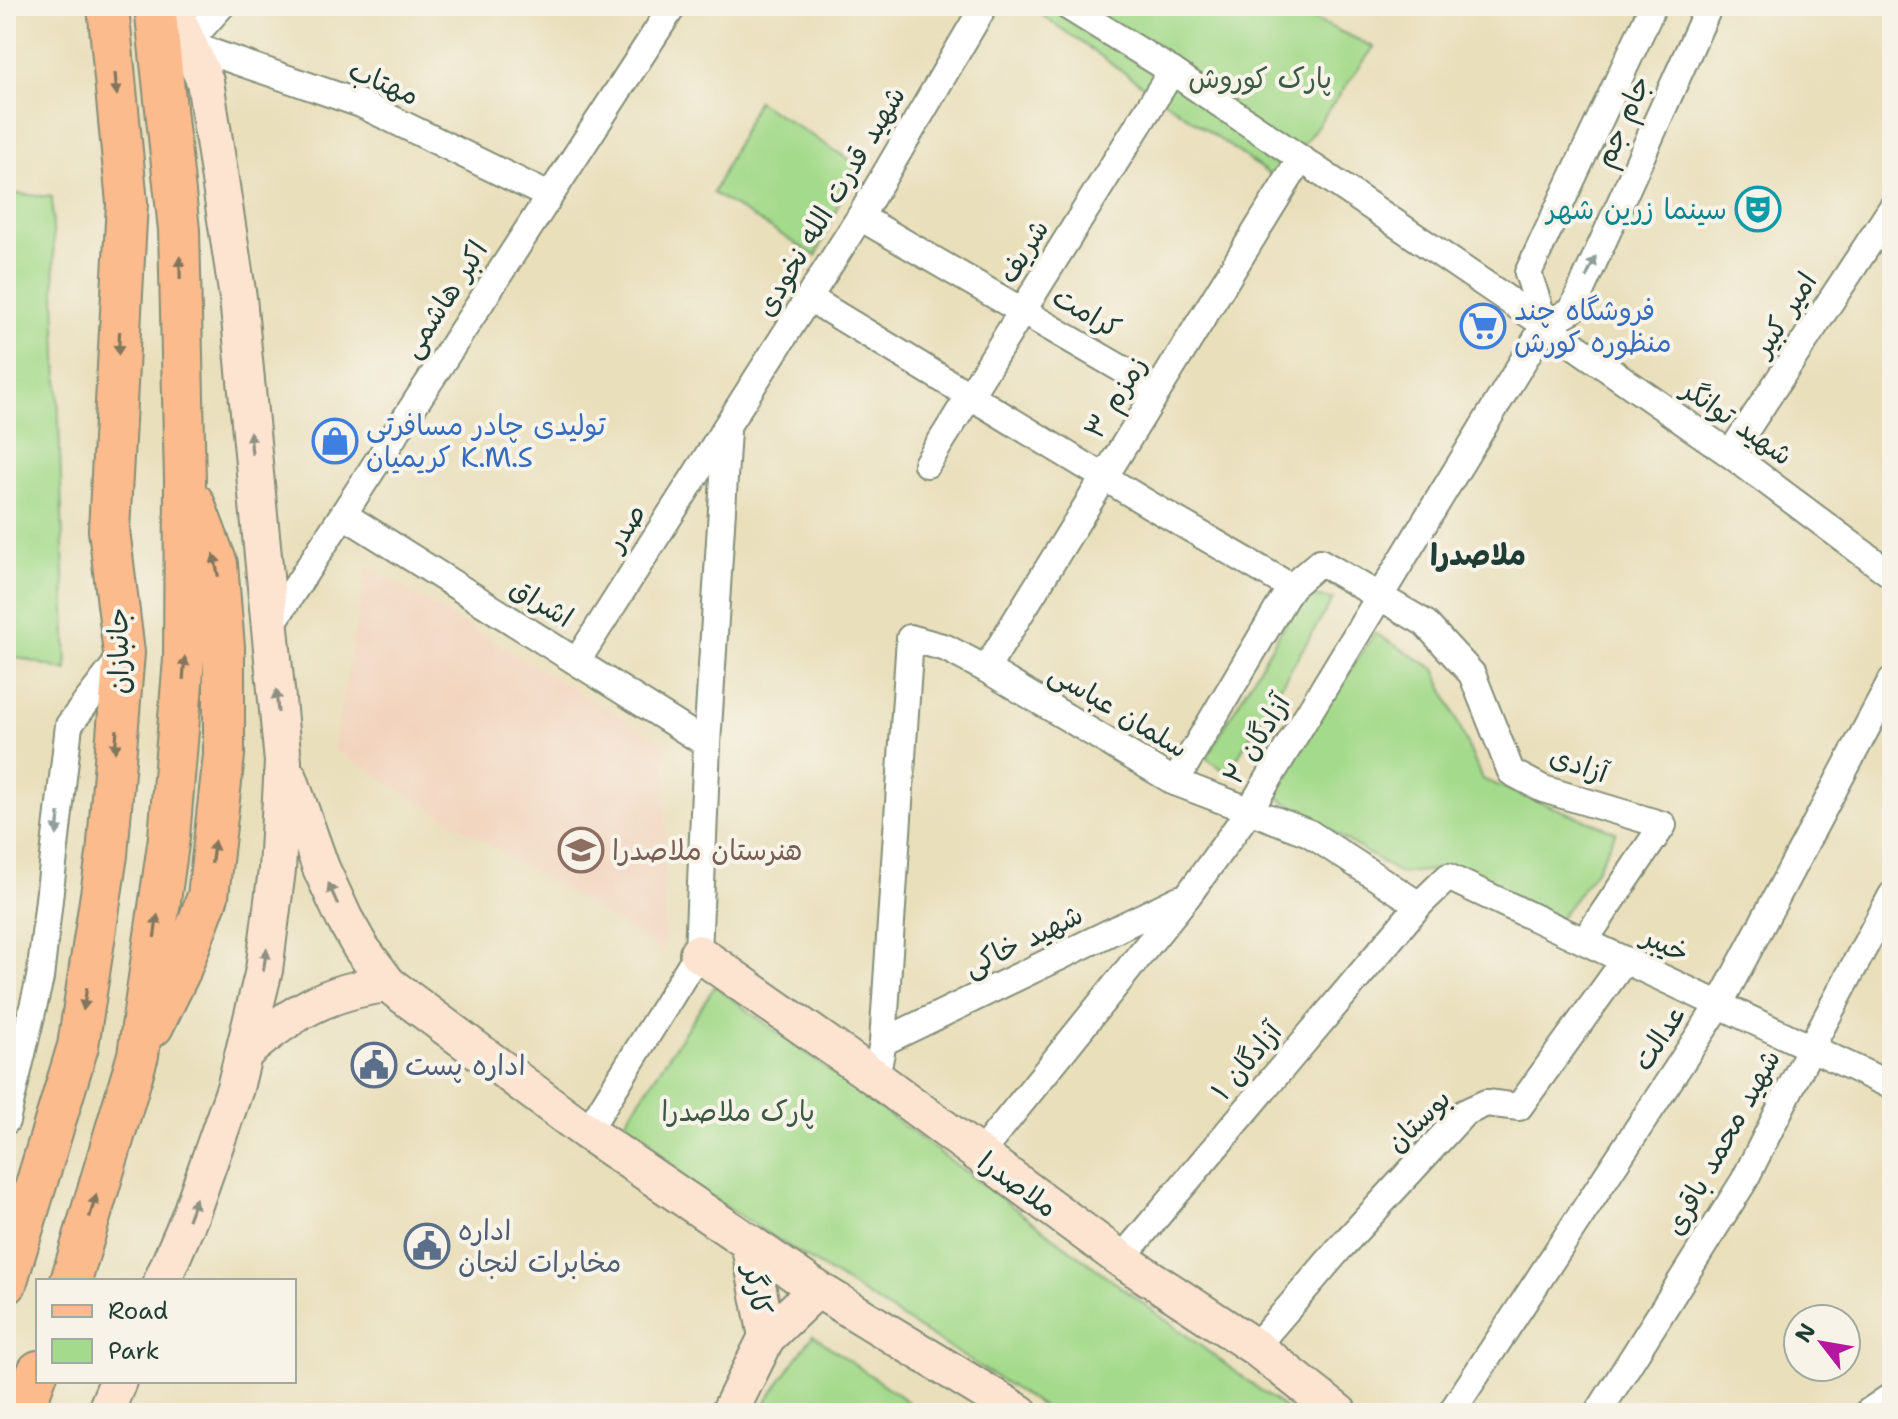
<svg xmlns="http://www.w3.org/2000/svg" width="1898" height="1419" font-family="'Shantell Sans','Playpen Sans Arabic',sans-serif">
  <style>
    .built { fill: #f2d4be }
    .green { fill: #a4da8b; stroke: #628c60; stroke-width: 2 }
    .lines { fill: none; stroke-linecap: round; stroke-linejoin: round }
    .street-casing { stroke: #848e78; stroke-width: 30 }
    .secondary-casing { stroke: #848e78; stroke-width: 40 }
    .primary-casing { stroke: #848e78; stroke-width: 44 }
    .street { stroke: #fff; stroke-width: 26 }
    .secondary { stroke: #fde4d1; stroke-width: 36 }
    .primary { stroke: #fbbb8c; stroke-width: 40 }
    .oneway { fill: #82765c }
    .oneway2 { fill: #8f9e9a }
    .oneway3 { fill: #8e9082 }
    .labels { text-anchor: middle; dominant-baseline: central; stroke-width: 8; stroke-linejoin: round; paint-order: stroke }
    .park-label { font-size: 28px; fill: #3a5c45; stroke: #f7f3e8 }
    .street-label { font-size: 28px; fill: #1f3d34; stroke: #f7f3e8 }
    .culture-label { font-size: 28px; fill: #0d838f; stroke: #f7f3e8; text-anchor: end }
    .shop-label { font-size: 28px; fill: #366cbe; stroke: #f7f3e8; text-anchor: start }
    .education-label { font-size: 28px; fill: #785e54; stroke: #f7f3e8; text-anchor: start }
    .service-label { font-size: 28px; fill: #4e5e75; stroke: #f7f3e8; text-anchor: start }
    .neighbourhood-label { font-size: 30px; font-weight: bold; fill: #1f3d34; stroke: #f7f3e8 }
  </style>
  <rect width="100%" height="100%" fill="#f7f3e8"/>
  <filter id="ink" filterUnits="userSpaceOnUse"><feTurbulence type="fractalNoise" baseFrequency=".0125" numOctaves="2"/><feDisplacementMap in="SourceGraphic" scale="16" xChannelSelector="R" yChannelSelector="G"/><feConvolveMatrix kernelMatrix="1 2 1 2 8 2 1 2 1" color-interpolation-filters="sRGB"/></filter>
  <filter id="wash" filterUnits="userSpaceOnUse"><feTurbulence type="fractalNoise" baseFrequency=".006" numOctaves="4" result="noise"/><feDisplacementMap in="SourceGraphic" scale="32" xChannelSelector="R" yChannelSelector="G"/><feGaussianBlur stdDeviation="1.8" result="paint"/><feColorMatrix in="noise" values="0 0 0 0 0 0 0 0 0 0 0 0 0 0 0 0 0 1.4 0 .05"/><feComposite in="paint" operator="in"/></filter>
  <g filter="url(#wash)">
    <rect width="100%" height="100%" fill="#e9dfbb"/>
    <path class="built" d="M367,566L666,744L664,951L333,749Z"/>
    <g class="green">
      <path d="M1029,6H1285L1374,47L1278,180Z"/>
      <path d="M757,101L856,164L816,256L713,193Z"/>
      <path d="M6,193L52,197L67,671L6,654Z"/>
      <path d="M1302,595L1333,599L1228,773L1206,758Z"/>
      <path d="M1375,633L1435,669L1482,779L1616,832L1597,869L1559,919L1454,867L1401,874L1269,792Z"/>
      <path d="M715,986L1291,1413H1053L615,1137Z"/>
      <path d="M813,1335L908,1402L900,1413H758Z"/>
    </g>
  </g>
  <g filter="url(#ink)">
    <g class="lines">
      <g class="street-casing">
        <g id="street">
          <path d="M221,6L187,44L361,104L549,196"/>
          <path d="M1067,6L1172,71L1545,325L1730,454L1892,575"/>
          <path d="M860,217L1158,390"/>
          <path d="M809,298L1150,505L1291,587"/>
          <path d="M1545,325L1528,273L1653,6"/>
          <path d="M1730,454L1892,208"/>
          <path d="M927,464L1172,71"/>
          <path d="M344,515L707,744"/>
          <path d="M270,627L673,6"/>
          <path d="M577,661L860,217L984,6"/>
          <path d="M986,669L1300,160"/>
          <path d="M1175,782L1291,587L1320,562L1425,623L1472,674L1511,772L1543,789L1663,825L1585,940"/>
          <path d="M883,1042L1179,899"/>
          <path d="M876,1078L883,1042L910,638L946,648L986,669L1175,782L1309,833L1419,905"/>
          <path d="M6,1121L40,978L69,725L122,656"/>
          <path d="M587,1132L698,953L707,744L727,431"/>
          <path d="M978,1156L1189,894L1249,811L1545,325L1572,310L1709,6"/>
          <path d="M1121,1259L1419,905L1448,877L1892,1086"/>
          <path d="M1255,1347L1339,1249L1464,1113L1486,1103L1519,1107L1625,960"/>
          <path d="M1451,1413L1719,1005L1892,680"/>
          <path d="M1598,1413L1744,1181L1811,1047L1892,895"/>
          <path d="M1867,1413L1892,1396"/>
        </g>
      </g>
      <g class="secondary-casing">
        <g id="secondary">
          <path d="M289,778L321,868L344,918L361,948L388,984L587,1132L817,1289L1020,1413"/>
          <path d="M698,953L876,1078L1121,1259L1255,1347L1339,1413"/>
          <path d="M244,1053C290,1014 326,991 388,984"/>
          <path d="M749,1242L767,1337"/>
          <path d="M162,1281L190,1216L235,1088L264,970L277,870L283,762L238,298L205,81L171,6"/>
          <path d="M105,1413L118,1381"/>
          <path d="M729,1413L767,1337L817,1289"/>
        </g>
      </g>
      <g class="primary-casing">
        <g id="primary">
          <path d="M153,1026L180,971L208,896L224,755V647L217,564L194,503"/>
          <path d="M71,1281L138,1055L169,837L184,659L185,480L179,230L155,6"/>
          <path d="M6,1284L78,1046L107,855L124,653L109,530L127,203L108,6"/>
          <path d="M22,1413L38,1371"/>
        </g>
      </g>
      <use href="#street" class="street"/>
      <use href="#secondary" class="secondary"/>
      <use href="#primary" class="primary"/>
    </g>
    <defs><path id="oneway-solid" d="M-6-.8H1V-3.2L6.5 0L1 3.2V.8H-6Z" transform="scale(2)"/></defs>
    <g class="oneway">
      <use href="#oneway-solid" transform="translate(116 84) rotate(85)"/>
      <use href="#oneway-solid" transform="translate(180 268) rotate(-91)"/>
      <use href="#oneway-solid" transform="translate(119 343) rotate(93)"/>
      <use href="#oneway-solid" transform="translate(216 565) rotate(-102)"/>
      <use href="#oneway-solid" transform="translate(184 668) rotate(-86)"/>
      <use href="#oneway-solid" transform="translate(116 741) rotate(95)"/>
      <use href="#oneway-solid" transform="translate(213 852) rotate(-83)"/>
      <use href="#oneway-solid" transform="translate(156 926) rotate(-82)"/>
      <use href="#oneway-solid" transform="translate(85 999) rotate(99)"/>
      <use href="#oneway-solid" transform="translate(93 1206) rotate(-73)"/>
    </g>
    <g class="oneway2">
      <use href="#oneway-solid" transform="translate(1591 267) rotate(-66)"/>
      <use href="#oneway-solid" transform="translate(58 824) rotate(96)"/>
    </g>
    <g class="oneway3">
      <use href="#oneway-solid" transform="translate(251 443) rotate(-95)"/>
      <use href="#oneway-solid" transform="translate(277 701) rotate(-95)"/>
      <use href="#oneway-solid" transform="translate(333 894) rotate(-114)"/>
      <use href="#oneway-solid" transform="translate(265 960) rotate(-81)"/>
      <use href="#oneway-solid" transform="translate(192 1209) rotate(-70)"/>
    </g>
  </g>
  <defs>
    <g id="theatre-ring" transform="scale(2.3)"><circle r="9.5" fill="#f7f3e8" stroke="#0f9aa8" stroke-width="1.5"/><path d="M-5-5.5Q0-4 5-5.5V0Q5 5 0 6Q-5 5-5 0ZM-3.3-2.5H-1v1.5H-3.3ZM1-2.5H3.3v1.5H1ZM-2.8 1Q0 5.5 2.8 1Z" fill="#0f9aa8"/></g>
    <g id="supermarket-ring" transform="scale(2.3)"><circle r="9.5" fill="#f7f3e8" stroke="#3f7fe0" stroke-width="1.5"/><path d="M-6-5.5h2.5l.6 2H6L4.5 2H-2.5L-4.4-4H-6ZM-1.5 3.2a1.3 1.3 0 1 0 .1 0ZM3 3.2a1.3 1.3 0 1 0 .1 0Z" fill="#3f7fe0"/></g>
    <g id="shop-ring" transform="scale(2.3)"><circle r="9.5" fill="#f7f3e8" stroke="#3f7fe0" stroke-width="1.5"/><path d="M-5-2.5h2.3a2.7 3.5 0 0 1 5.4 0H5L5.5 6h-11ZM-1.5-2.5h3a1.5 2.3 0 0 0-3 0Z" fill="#3f7fe0"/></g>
    <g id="school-ring" transform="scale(2.3)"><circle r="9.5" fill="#f7f3e8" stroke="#8d6e63" stroke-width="1.5"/><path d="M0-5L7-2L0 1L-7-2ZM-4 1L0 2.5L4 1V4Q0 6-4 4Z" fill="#8d6e63"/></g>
    <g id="civic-ring" transform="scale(2.3)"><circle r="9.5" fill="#f7f3e8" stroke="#5c6f8a" stroke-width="1.5"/><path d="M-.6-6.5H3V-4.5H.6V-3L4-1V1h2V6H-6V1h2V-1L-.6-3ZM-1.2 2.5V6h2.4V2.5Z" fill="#5c6f8a"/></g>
  </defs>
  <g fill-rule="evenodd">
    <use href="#theatre-ring" x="1758" y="209"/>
    <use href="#supermarket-ring" x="1483" y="326"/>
    <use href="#shop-ring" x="335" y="441"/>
    <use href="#school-ring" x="581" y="850"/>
    <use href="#civic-ring" x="374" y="1065"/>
    <use href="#civic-ring" x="427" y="1246"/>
  </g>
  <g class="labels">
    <g class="park-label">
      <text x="1260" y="78">پارک کوروش</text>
      <text x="738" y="1111">پارک ملاصدرا</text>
    </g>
    <g class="street-label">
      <text transform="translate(384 82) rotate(23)">مهتاب</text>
      <text transform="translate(1622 121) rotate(-66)">جام جم</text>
      <text transform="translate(830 201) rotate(-59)">شهید قدرت الله نخودی</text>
      <text transform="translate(1023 251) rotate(-58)">شریف</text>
      <text transform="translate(444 299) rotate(-57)">اکبر هاشمی</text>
      <text transform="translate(1087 312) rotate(30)">کرامت</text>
      <text transform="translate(1784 314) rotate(-57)">امیر کبیر</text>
      <text transform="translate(1115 397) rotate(-58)">زمزم ۳</text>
      <text transform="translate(1738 422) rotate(35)">شهید توانگر</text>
      <text transform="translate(625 527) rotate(-57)">صدر</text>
      <text transform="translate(542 602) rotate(32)">اشراق</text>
      <text transform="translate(118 651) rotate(-91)">جانبازان</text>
      <text transform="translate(1119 710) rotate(31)">سلمان عباسی</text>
      <text transform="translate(1256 739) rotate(-58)">آزادگان ۲</text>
      <text transform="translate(1579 764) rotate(19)">آزادی</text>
      <text transform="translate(1023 940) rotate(-26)">شهید خاکی</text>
      <text transform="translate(1666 944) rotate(26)">خیبر</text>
      <text transform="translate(1659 1037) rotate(-57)">عدالت</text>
      <text transform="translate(1246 1061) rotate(-50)">آزادگان ۱</text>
      <text transform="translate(1418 1120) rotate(-44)">بوستان</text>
      <text transform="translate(1722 1142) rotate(-61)">شهید محمد باقری</text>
      <text transform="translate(1018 1184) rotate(36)">ملاصدرا</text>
      <text transform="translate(758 1290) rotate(79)">کارگر</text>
    </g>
    <g class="culture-label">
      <text x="1727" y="209">سینما زرین شهر</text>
    </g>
    <g class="shop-label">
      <text x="1514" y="310">فروشگاه چند<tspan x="1514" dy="32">منظوره کورش</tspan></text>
      <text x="366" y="425">تولیدی چادر مسافرتی<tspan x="366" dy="32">کریمیان K.M.S</tspan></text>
    </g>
    <g class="education-label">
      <text x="612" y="850">هنرستان ملاصدرا</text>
    </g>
    <g class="service-label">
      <text x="405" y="1065">اداره پست</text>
      <text x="458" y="1230">اداره<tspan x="458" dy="32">مخابرات لنجان</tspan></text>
    </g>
    <g class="neighbourhood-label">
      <text x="1478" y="554">ملاصدرا</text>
    </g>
  </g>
  <rect width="1898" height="1419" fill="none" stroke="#f7f3e8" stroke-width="32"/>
  <rect x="36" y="1279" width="260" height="104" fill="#f7f3e8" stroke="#a1aaa0" stroke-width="2"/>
  <rect x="52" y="1305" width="40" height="12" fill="#fbbb8c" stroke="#a1aaa0" stroke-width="2"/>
  <text x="108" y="1319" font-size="24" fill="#1f3d34">Road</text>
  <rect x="52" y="1339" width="40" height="24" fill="#a4da8b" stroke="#a1aaa0" stroke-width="2"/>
  <text x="108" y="1359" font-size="24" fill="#1f3d34">Park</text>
  <g transform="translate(1822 1343) rotate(301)"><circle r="38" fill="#f7f3e8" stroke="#a1aaa0" stroke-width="2"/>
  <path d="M0-6L14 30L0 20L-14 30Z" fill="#b5179e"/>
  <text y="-12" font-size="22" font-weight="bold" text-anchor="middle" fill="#1f3d34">N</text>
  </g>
</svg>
